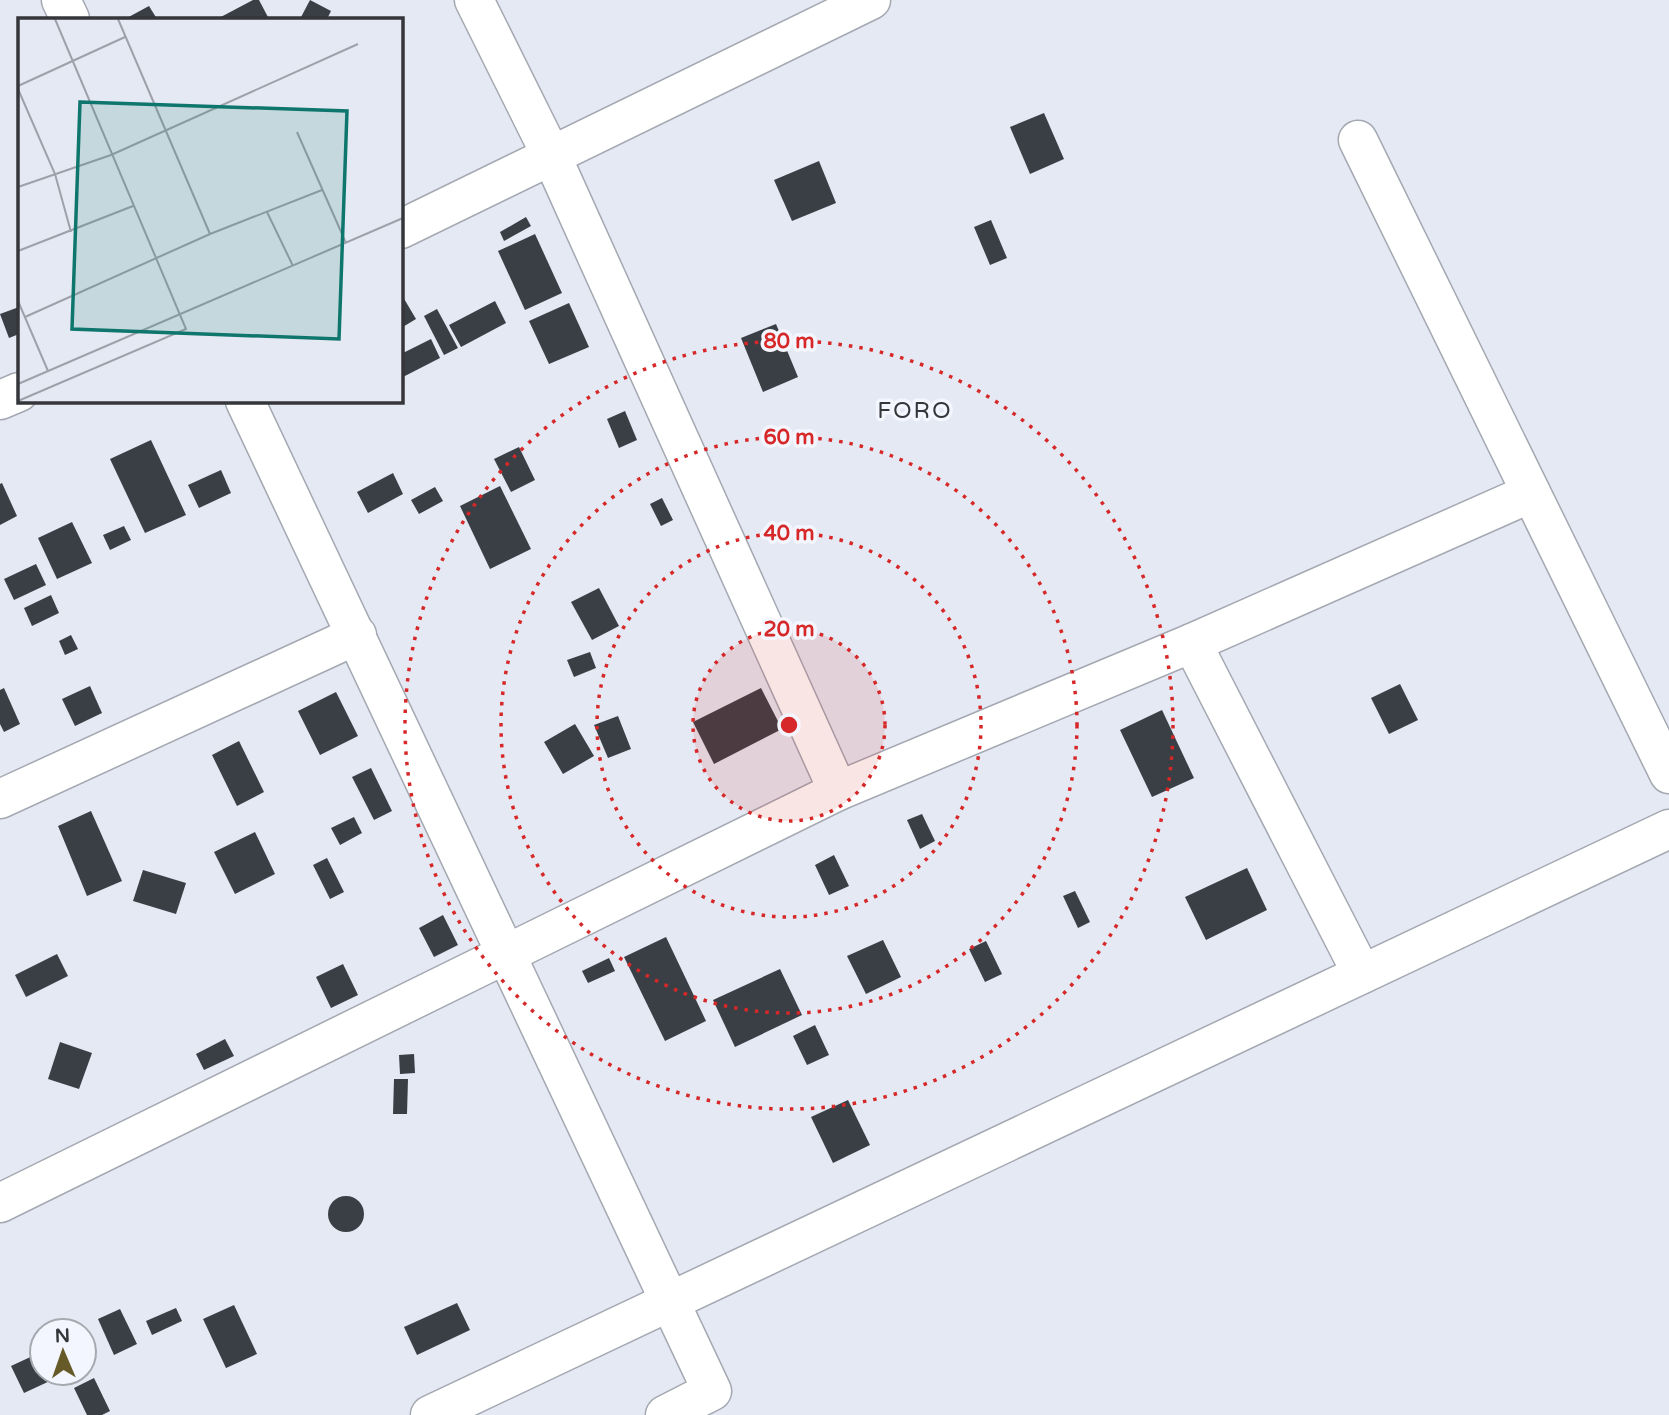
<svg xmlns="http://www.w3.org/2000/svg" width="1669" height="1415" font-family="'Varela Round',sans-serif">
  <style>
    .building { fill: #3a3e45 }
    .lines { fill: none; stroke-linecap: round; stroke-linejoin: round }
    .minor-casing { stroke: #a3a8b1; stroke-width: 41 }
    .minor { stroke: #fff; stroke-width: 38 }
    .ring { fill: none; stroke: #d62828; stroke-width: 3.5; stroke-dasharray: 3.5 7 }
    .labels { text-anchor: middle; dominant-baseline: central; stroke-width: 7; stroke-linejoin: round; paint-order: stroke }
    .quarter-label { font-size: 23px; letter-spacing: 2px; fill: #34363a; stroke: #f3f6fe }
    .inset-road { fill: none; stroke: #9ea1a9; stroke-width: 2 }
    .view { fill: #0f766e; fill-opacity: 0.15; stroke: #0f766e; stroke-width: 3.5 }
    .inset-edge { fill: none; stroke: #34363a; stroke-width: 3.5 }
    .centre { fill: #d62828; stroke: #f3f6fe; stroke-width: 3.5 }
    .ring-label { font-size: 21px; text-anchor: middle; font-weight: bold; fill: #d62828; stroke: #f3f6fe; stroke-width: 7; stroke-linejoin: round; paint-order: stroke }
  </style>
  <rect width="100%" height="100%" fill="#e5e9f3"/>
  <g class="building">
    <path d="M253,0H259L269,19H217Z"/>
    <path d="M310,0L331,11L327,19H300Z"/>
    <path d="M149,6L157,19H125Z"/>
    <path d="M1044,113L1064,159L1030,174L1010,127Z"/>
    <path d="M819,161L836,203L792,221L774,180Z"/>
    <path d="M526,217L531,226L504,241L500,232Z"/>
    <path d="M991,220L1007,258L990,265L974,227Z"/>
    <path d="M535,234L562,293L525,310L498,251Z"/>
    <path d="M403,297L416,319L401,328V299Z"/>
    <path d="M495,301L506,323L461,347L449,325Z"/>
    <path d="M569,303L589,347L549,364L529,321Z"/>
    <path d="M19,307V334L9,338L0,314Z"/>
    <path d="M437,309L458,348L444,355L424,316Z"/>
    <path d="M776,324L798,377L763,392L741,338Z"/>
    <path d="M431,339L440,358L401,378V354Z"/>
    <path d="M625,411L637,440L619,448L607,419Z"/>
    <path d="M151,440L186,515L145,533L110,459Z"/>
    <path d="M519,447L535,480L511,492L494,459Z"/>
    <path d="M221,470L231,493L199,508L188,485Z"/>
    <path d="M393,473L403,494L368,513L357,492Z"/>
    <path d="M2,483L17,516L0,525V484Z"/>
    <path d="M500,486L531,549L490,569L460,506Z"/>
    <path d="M435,487L443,501L419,514L411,500Z"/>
    <path d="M662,498L673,520L661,526L650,504Z"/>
    <path d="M72,522L92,563L57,579L38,538Z"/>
    <path d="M124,526L131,540L110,550L103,535Z"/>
    <path d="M36,564L46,585L14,600L4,579Z"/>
    <path d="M599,588L619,626L592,640L571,602Z"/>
    <path d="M51,595L59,613L32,626L24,608Z"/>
    <path d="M71,635L78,649L65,655L59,641Z"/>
    <path d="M590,652L596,668L574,677L567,660Z"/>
    <path d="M1400,684L1418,720L1389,734L1371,698Z"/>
    <path d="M90,686L102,713L75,726L62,699Z"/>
    <path d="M4,688L20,724L4,732L0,724V690Z"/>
    <path d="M761,688L782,729L714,764L693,722Z"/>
    <path d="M336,692L358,736L320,755L298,711Z"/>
    <path d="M1162,710L1194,778L1152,797L1120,730Z"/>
    <path d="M618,716L631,749L608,758L594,725Z"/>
    <path d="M575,724L594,756L563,774L544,742Z"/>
    <path d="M239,741L264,792L237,806L212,755Z"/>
    <path d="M371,768L392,811L374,820L352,777Z"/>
    <path d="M91,811L122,881L87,896L58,826Z"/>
    <path d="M922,814L935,841L920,849L907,820Z"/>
    <path d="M354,817L362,833L340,845L331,828Z"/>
    <path d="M255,832L275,874L235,894L214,852Z"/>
    <path d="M834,855L849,886L829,895L815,865Z"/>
    <path d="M327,858L344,892L330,899L313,865Z"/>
    <path d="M1247,868L1267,910L1206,940L1185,897Z"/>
    <path d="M143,870L186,883L176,914L133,901Z"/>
    <path d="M1075,891L1090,922L1078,928L1063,896Z"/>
    <path d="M443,915L458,945L434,957L419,928Z"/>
    <path d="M666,937L706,1021L665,1041L624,957Z"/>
    <path d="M883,940L901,977L866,994L847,956Z"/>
    <path d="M986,941L1002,974L985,982L969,949Z"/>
    <path d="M57,954L68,976L26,997L15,975Z"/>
    <path d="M609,958L615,971L588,983L582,971Z"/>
    <path d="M343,964L358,995L331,1008L316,977Z"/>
    <path d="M780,969L802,1015L735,1047L713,1000Z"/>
    <path d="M815,1025L829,1055L807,1065L793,1036Z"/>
    <path d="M225,1039L234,1056L204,1070L196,1054Z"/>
    <path d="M60,1042L92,1053L79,1089L48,1079Z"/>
    <path d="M414,1054L415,1073L400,1074L399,1055Z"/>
    <path d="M394,1079H408L407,1114H393Z"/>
    <path d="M848,1100L870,1145L833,1163L811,1117Z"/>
    <circle cx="346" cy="1214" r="18"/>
    <path d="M457,1303L470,1330L417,1355L404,1327Z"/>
    <path d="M234,1305L257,1354L226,1368L203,1319Z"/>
    <path d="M176,1308L182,1321L152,1335L146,1321Z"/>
    <path d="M120,1309L137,1344L114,1355L98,1319Z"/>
    <path d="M39,1353L42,1373H48L52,1380L24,1393L11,1366Z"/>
    <path d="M94,1378L110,1411L102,1415H87L74,1388Z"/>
  </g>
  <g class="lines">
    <g class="minor-casing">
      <g id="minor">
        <path d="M61,0L70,19"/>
        <path d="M474,0L552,157L838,791"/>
        <path d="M1358,140L1669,774"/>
        <path d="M401,229L871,0"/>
        <path d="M0,400L19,392"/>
        <path d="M245,401L712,1391L665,1415"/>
        <path d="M1192,643L1362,974"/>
        <path d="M0,799L357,635"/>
        <path d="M0,1203L838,791L1192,643L1531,493"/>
        <path d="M430,1415L1669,829"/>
      </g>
    </g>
    <use href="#minor" class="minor"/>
  </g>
  <circle cx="789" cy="725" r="96" fill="#d62828" fill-opacity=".12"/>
  <g class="ring">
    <circle cx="789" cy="725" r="96"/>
    <circle cx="789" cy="725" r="192"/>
    <circle cx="789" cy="725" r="288"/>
    <circle cx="789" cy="725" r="384"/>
  </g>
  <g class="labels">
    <g class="quarter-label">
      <text x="915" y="411">FORO</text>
    </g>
  </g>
  <g transform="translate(18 18)">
    <rect width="385" height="385" fill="#e5e9f3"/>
    <path class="inset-road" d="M100,1L192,216M0,68L107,19M0,71L37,156L53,214M279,114L328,225M0,169L93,137L340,26M249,194L275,248M0,233L115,188M0,283L30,353M7,299L192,216L304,172M0,366L385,200M0,383L168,311L37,1"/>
    <path class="view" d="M62,84L329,93L321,321L54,311Z"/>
    <rect width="385" height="385" class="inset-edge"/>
  </g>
  <circle cx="789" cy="725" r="10" class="centre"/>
  <g class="ring-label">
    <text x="789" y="348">80 m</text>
    <text x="789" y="444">60 m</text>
    <text x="789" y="540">40 m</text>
    <text x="789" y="636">20 m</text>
  </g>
  <g transform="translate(63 1352) rotate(358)"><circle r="33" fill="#f3f6fe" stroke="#a7a9b0" stroke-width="2"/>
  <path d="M0-5L12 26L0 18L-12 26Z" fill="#665b28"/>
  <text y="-10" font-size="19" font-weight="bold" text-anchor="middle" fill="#34363a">N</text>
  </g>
</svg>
